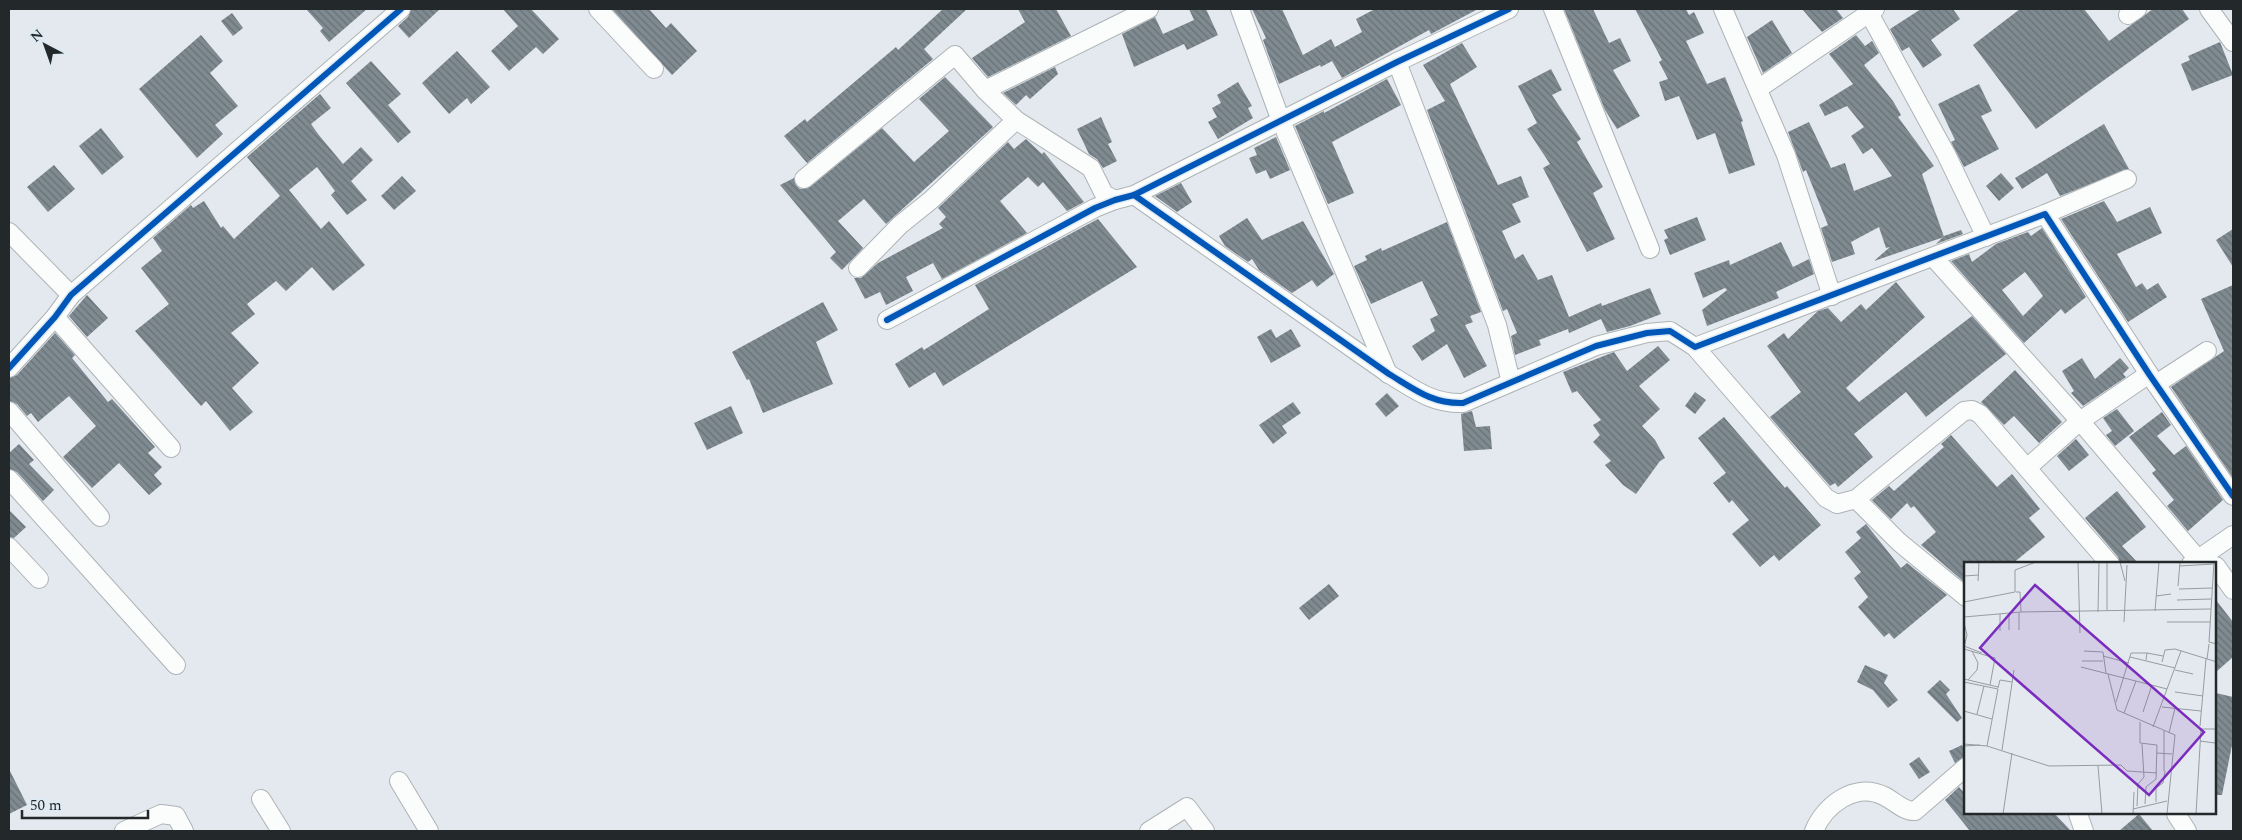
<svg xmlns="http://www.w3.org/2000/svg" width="2242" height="840" font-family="Spectral,serif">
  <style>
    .building { fill: url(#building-back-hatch); fill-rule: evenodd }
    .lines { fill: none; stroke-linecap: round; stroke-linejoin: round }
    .minor-casing { stroke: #aeb3b6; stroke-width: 20 }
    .minor { stroke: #fbfcfc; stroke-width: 18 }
    .cycleway-casing { stroke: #deeaf3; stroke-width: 9 }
    .cycleway { stroke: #0057b8; stroke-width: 6 }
    .inset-road { fill: none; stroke: #969ca0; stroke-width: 1 }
    .view { fill: #7b2cbf; fill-opacity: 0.15; stroke: #7b2cbf; stroke-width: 2.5 }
    .inset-edge { fill: none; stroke: #23282b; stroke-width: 2.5 }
  </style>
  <defs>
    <pattern id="building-back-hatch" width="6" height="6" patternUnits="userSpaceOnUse" patternTransform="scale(1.25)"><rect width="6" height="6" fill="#7f8a91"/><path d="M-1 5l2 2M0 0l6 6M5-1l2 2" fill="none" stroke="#687177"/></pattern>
  </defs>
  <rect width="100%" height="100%" fill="#e3e9ee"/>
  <g class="building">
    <path d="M306,9H367L329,42L320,31L323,28Z"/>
    <path d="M411,9H440L409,38L398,26L408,17Z"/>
    <path d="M503,9H531L559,39L543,54L536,47L509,71L491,51L518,26Z"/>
    <path d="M612,9H649L666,28L671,23L697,51L672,75Z"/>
    <path d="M943,9H967L924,49L933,59L807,163L784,136L805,119L807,122L896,47L898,50Z"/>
    <path d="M1018,9H1056L1071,36L988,77L972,58L1025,22Z"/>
    <path d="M1189,9H1206L1218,35L1187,50L1184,44L1134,67L1122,34L1155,17L1163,34L1194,20Z"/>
    <path d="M1252,9H1282L1303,55L1331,39L1335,47L1362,32L1356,19L1375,9H1478L1431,34L1429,30L1342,78L1332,61L1321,67L1320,65L1279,84L1263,40L1266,38Z"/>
    <path d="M1564,9H1593L1609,43L1620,38L1631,61L1613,70L1640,116L1617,129L1605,110Z"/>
    <path d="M1635,9H1686L1689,15L1694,12L1704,33L1686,41L1707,84L1725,77L1743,121L1741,122L1755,165L1729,174L1715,133L1697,140L1679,96L1665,101L1659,82L1668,79L1659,62L1662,60Z"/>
    <path d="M1802,9H1836L1843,18L1822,32Z"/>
    <path d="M1921,9H1953L1960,19L1931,40L1942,55L1923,68L1909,47L1902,51L1890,29Z"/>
    <path d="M2020,9H2084L2109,41L2153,9H2182L2189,19L2036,129L1973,45Z"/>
    <path d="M232,13L243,28L233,36L221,21Z"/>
    <path d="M1772,20L1792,53L1763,73L1747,37Z"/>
    <path d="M201,35L223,61L210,73L238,106L215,125L223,134L197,158L139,89Z"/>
    <path d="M1856,35L1865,46L1872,41L1879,53L1864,65L1893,101L1901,115L1898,117L1934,166L1922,174L1944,237L1874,261L1890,247L1886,248L1879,227L1851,242L1855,254L1832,262L1821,228L1828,225L1806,170L1803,172L1788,132L1809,122L1831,168L1845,163L1854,191L1892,176L1872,148L1863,154L1851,136L1864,127L1847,106L1825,116L1819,105L1853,84L1829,54Z"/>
    <path d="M2220,42L2233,75L2192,91L2181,64L2190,60L2188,56Z"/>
    <path d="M1462,43L1477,67L1450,84L1498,185L1521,176L1529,197L1512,204L1521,222L1502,231L1515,259L1523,254L1538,280L1552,275L1569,317L1601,303L1602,306L1650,288L1661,314L1630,326L1607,332L1601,319L1569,333L1568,329L1539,340L1541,345L1515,355L1511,336L1517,333L1507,309L1503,311L1427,110L1445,101L1423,65Z"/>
    <path d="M457,51L490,87L471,104L467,98L449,114L422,83Z"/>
    <path d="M371,61L401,94L388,105L411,132L398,143L346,83Z"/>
    <path d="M1055,67L1058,74L1030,99L1026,95L1016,105L1003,93Z"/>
    <path d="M1551,69L1562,90L1552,95L1581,139L1577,142L1603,187L1593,193L1615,239L1587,252L1543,168L1550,164L1527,129L1537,123L1518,86Z"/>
    <path d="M945,77L993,127L886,224L864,199L838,221L863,248L842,270L830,258L836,252L780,185L794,178L796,185L800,189L810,187L882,128L914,162L949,131L919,99Z"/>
    <path d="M1387,79L1401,105L1332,142L1354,193L1328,204L1295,126L1324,111V113Z"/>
    <path d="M1238,82L1252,106L1248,108L1253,118L1218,139L1208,122L1217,117L1212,108L1221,103L1217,95Z"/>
    <path d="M1979,84L1992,111L1981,116L1999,149L1964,167L1951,142L1955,140L1938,104Z"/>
    <path d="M320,94L331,108L311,124L318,134L343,164L361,147L373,160L351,181L367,200L347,215L331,195L335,191L317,167L289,190L321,229L329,221L365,265L333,291L312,267L286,291L276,281L247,304L255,314L231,333L259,363L232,388L253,412L230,431L206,401L201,406L135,331L169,304L141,268L162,251L153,238L191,205L193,208L204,201L221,228L223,226L234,239L280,196L247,157Z"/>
    <path d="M1101,117L1112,142L1108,144L1117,161L1103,168L1097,159L1089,154L1077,129Z"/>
    <path d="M2104,124L2129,169L2060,196L2047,173L2022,189L2015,178Z"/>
    <path d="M101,128L124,157L102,175L79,146Z"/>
    <path d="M1276,137L1290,170L1270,179L1266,170L1256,174L1249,158L1257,155L1254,148Z"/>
    <path d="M1026,139L1042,154L1044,152L1084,202L1067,211L1043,182L1038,187L1028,177L1000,201L1027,233L942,279L933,263L906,277L913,291L886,305L880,292L865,299L854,278H861L878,263L943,228L939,224L946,217L938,208L1008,142L1014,149Z"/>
    <path d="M54,165L75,189L48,212L27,187Z"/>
    <path d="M2001,173L2014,188L1999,201L1986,186Z"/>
    <path d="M402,176L416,191L394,210L381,196Z"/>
    <path d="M1181,183L1192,202L1177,212L1155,196Z"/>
    <path d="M2104,201L2117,222L2150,207L2162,233L2117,254L2136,287L2142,283L2147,290L2158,283L2167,297L2128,322L2061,219Z"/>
    <path d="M1697,217L1706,240L1670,255L1664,240L1668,238L1664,230Z"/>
    <path d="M1247,218L1262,240L1303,221L1334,274L1317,287L1312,280L1292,293L1259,270L1252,259L1248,262L1225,246L1219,236Z"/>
    <path d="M1098,219L1137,267L943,386L935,372L909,388L895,364L922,347L924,350L989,309L975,285Z"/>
    <path d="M1447,222L1481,312L1470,316L1473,322L1465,325L1487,366L1464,378L1447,344L1422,361L1412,346L1435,331L1430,319L1438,315L1422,281L1371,304L1354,266L1367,260L1365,256L1381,248L1382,251Z"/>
    <path d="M2042,228L2086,297L2065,314L2061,309L2024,343L1951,261L1969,254L1972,262L1996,244L2028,232L2031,236ZM2025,272L2043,296L2023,316L2002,290Z"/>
    <path d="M2233,229V267L2216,240Z"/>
    <path d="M1961,230L1963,234L1936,244L1944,236Z"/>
    <path d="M1781,242L1793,267L1809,259L1814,274L1776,292L1779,298L1707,326L1702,310L1727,290L1725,288L1703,298L1694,273L1729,260L1730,265Z"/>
    <path d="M1896,282L1925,317L1846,388L1859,402L1972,316L2006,354L1926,417L1906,392L1854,434L1873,457L1838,487L1835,483L1830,486L1770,417L1801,392L1767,346L1784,333L1788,339L1818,311L1828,308L1841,322L1861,304L1866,310Z"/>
    <path d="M2233,285V478L2171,387L2224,351L2201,299Z"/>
    <path d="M87,295L108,318L87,337L69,316Z"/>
    <path d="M823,302L838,330L816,342L833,384L763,413L749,379L747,380L732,352Z"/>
    <path d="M1271,329L1276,338L1291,329L1301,346L1271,363L1257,337Z"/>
    <path d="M55,333L75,355L72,358L108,402L112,399L155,447L148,453L162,467L154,475L162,484L149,495L119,463L92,488L63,457L96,426L69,396L38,422L31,413L27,416L17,404L9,401V378L17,375Z"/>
    <path d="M1658,346L1670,360L1639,386L1660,409L1642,426L1655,440L1665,458L1660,461L1636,494L1623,485L1605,465L1611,461L1593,442L1600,435L1593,425L1601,420L1577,391L1572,393L1563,372L1614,352L1627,371Z"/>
    <path d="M2082,358L2095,379L2120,358L2129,368L2123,374L2126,377L2083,406L2071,393L2074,391L2062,371Z"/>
    <path d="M2015,370L2062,422L2039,443L2014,416L2004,425L1981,402Z"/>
    <path d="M1695,392L1706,400L1695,414L1685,406Z"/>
    <path d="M1387,393L1399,406L1386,417L1375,404Z"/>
    <path d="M1293,402L1301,413L1282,426L1287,433L1273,444L1259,425Z"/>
    <path d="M731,406L743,433L707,450L694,423Z"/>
    <path d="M2117,409L2134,431L2115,446L2106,435L2112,431L2103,418Z"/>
    <path d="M1472,411L1476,427L1490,426L1492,449L1464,451L1461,414Z"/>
    <path d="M2162,412L2171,425L2157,436L2174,455L2186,446L2223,500L2188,531L2167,506L2174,500L2152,473L2156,470L2129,437Z"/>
    <path d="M1724,417L1785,488L1787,486L1821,525L1779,561L1774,555L1760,567L1732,534L1749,520L1732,500L1729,503L1713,483L1726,473L1698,438Z"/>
    <path d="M1951,435L1997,487L2012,474L2040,509L2029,518L2045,537L2012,564H1966V579L1963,581L1921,545L1936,532L1914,506L1911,508L1907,503L1891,519L1872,500L1889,486L1894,491L1944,447L1941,444Z"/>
    <path d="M2076,439L2089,455L2069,471L2057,456Z"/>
    <path d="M19,444L34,460L29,464L54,490L43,501L17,472L9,469V453Z"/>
    <path d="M2117,491L2146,527L2122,546L2139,564H2120L2118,557L2085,518Z"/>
    <path d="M9,510L26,527L14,538L9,537Z"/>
    <path d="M1866,524L1901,568L1907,563L1947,595L1894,639L1889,633L1884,637L1858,607L1868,597L1854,578L1861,572L1845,552L1861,538L1856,532Z"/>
    <path d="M1329,584L1339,596L1309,620L1299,608Z"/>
    <path d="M2216,600L2233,622V657L2216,672Z"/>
    <path d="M1865,665L1888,675L1884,683L1898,700L1888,708L1873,690L1857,682Z"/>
    <path d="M1940,680L1950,690L1946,694L1962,718L1957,722L1927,692Z"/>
    <path d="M2216,693L2233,697V740L2222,795H2216Z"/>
    <path d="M1962,745L1966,757L1955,763L1949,751Z"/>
    <path d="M1919,757L1930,772L1919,779L1909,764Z"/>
    <path d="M9,769L27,805L9,814Z"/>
    <path d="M1959,787L1966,795V814H2055L2071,831H1970L1945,800Z"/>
    <path d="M2139,814L2153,831H2119Z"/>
  </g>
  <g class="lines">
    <g class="minor-casing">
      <g id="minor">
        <path d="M598,9L654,69"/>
        <path d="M1240,9L1281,121L1388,374"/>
        <path d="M1553,9L1650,249"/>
        <path d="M1723,9L1786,155L1832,296"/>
        <path d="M2209,9L2233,42"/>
        <path d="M1869,13L1946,154L1986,237"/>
        <path d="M2128,15L2137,9"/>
        <path d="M1397,62L1497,325L1511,382"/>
        <path d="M1758,89L1875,9"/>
        <path d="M985,90L1149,9"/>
        <path d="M804,179L955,55L985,90L1016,120L1091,168L1104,194L1115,200"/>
        <path d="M1134,195L1389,374C1414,389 1432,404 1463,403L1596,346L1647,333L1670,331L1695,347L2045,214L2149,374L2233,496"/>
        <path d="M2045,214L2127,179"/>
        <path d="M9,232L71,295"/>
        <path d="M1934,258L2080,421L2198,559"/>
        <path d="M858,268L900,225L931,200L1016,120"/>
        <path d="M55,317L171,448"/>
        <path d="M887,320L1095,208L1115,200L1134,195L1397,62L1509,9"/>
        <path d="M1695,347L1826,498L1837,504L1856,499L1964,411L1972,410L1980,414L2110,564"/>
        <path d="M9,368L55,317L71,295L401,9"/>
        <path d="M2156,384L2207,351"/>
        <path d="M9,411L100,517"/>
        <path d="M2027,468L2080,421L2149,374"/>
        <path d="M9,479L176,665"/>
        <path d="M1856,499L1899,542L1966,597"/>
        <path d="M9,547L39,579"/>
        <path d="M2191,564L2233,535"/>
        <path d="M2216,566L2233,590"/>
        <path d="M399,781L429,831"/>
        <path d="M261,799L281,831"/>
        <path d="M2078,814L2084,831"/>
        <path d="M2176,814L2187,831"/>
        <path d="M124,831L161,814L176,816L184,831"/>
        <path d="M1149,831L1187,807L1205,831"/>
        <path d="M1814,831C1824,806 1855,781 1884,796C1893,800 1904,812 1915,811L1966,767"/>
      </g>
    </g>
    <use href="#minor" class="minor"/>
    <g class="cycleway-casing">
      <g id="cycleway">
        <path d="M1134,195L1389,374C1414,389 1432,404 1463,403L1596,346L1647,333L1670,331L1695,347L2045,214L2149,374L2233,496"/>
        <path d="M887,320L1095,208L1115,200L1134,195L1397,62L1509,9"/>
        <path d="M9,368L55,317L71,295L401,9"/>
      </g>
    </g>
    <use href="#cycleway" class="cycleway"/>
  </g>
  <g transform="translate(1964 562)">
    <rect width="252" height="252" fill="#e3e9ee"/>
    <path class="inset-road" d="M114,0L116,71M143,0V49M156,0L161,19M250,0L245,80L253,82M215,4L250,2M0,14L15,13M14,19L15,0M214,24L216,0M215,27L248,26M52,30H56L57,50M192,34L207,32M213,38L247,37M0,40L51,30V8L72,0M191,49L195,0M134,50L135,0M55,51V68M36,52V69M0,55L57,50L247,47M160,60L163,3M203,60H246M0,61L3,73L0,85M45,68V51M0,84L18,91M0,87L31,96L26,123M120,89L139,90L142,111M139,94L165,101M166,95L211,106M243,97L245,82M182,98L183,91L199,94M118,99H139M198,100L201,88L211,87L253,100M117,105L203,127M211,108L229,112M144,112L153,148L211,173L203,252M0,117L34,125M4,118L13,108L14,101L8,89M0,120L34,127L23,184M34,126L36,118L48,120M211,130L239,134M152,140L167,91H183M198,145L237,149M0,149L28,157M179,150L188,123M160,151L172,119M13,152L20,124M176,160V181L193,183L192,217L182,225L181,242M236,164L242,97M189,165L217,89M200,169V209M205,171L211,146M236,179L251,181M0,182L23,184L85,204L157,203L163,209L193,211M0,184L16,183M38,188L50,108M193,191L208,192M134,204L138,252M192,240V226L199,221L201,209M173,244L174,222L180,215L178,182M169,247L203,239M39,252L48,191M169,252L170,230M232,252L237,167H253"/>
    <path class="view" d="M71,23L240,170L185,233L16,86Z"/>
    <rect width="252" height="252" class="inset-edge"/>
  </g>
  <rect width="2242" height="840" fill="none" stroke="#23282b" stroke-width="20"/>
  <g transform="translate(45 45) rotate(319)" stroke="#deeaf3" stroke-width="4" paint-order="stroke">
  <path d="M0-4L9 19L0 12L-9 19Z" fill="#23282b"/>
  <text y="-8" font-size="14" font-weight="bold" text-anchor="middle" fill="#23282b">N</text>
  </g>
  <path d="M22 810v8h126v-8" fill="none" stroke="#23282b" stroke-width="2.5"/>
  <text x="30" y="810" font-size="15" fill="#23282b" stroke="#deeaf3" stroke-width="4" paint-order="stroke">50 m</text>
</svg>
